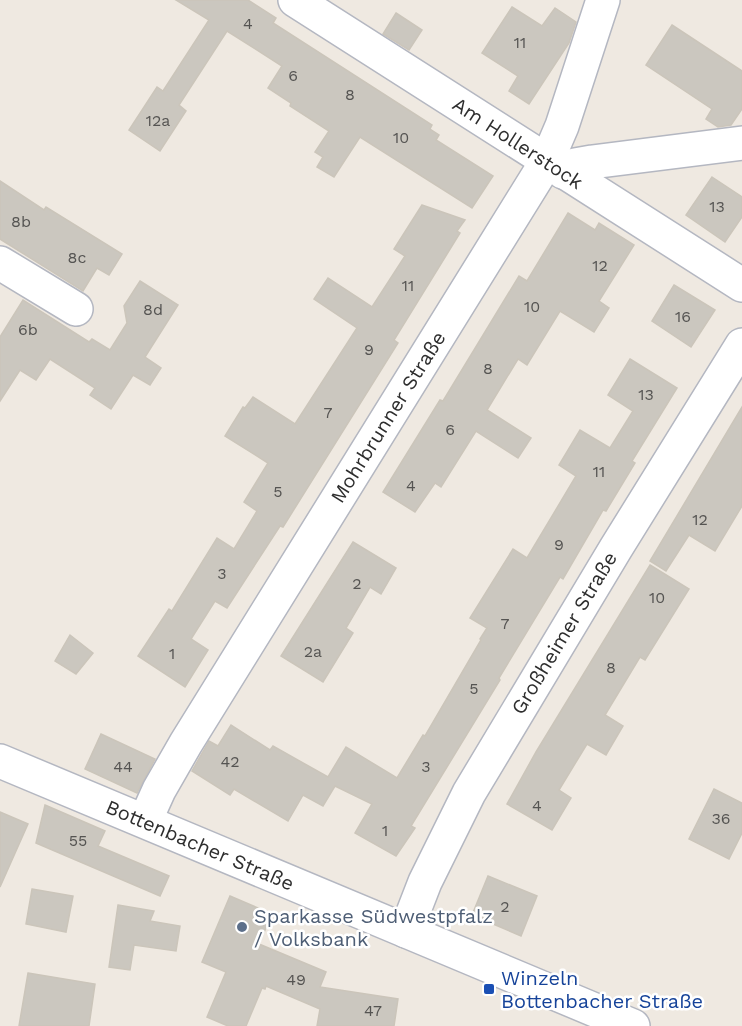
<svg xmlns="http://www.w3.org/2000/svg" width="742" height="1026" font-family="'Work Sans',sans-serif">
  <style>
    .building { fill: #cbc7bf; stroke: #cbc5ba; stroke-width: 1.5 }
    .lines { fill: none; stroke-linecap: round; stroke-linejoin: round }
    .minor-casing { stroke: #b4b7c1; stroke-width: 36 }
    .minor { stroke: #fff; stroke-width: 33 }
    .service-dot { fill: #5c6f8a; stroke: #fff; stroke-width: 2 }
    .transit-dot { fill: #1a4fb4; stroke: #fff; stroke-width: 2 }
    .labels { text-anchor: middle; dominant-baseline: central; stroke-width: 5; stroke-linejoin: round; paint-order: stroke }
    .number-label { font-size: 16px; fill: #555452 }
    .street-label { font-size: 20px; fill: #2e2e2e; stroke: #fff }
    .service-label { font-size: 20px; fill: #4e5e75; stroke: #fff; text-anchor: start }
    .transit-label { font-size: 20px; fill: #164399; stroke: #fff; text-anchor: start }
  </style>
  <rect width="100%" height="100%" fill="#efe9e1"/>
  <g class="building">
    <path d="M176,0H248L276,18L273,23L432,125L430,129L439,135L436,140L493,176L472,208L360,137L334,177L317,167L323,157L315,152L329,131L290,106L291,103L268,88L282,66L227,31L179,105L186,111L160,151L129,130L157,87L163,91L209,20Z"/>
    <path d="M512,7L542,26L555,8L576,22L569,43L529,104L509,91L518,76L482,53Z"/>
    <path d="M396,13L422,30L409,50L383,34Z"/>
    <path d="M672,25L742,71V109L731,125L718,127L706,119L712,109L646,65Z"/>
    <path d="M712,177L742,197V217L725,242L686,215Z"/>
    <path d="M0,181L44,210L46,207L122,254L109,275L97,268L83,291L0,239Z"/>
    <path d="M422,205L465,220L457,231L460,233L394,340L398,343L283,527L280,526L227,608L215,601L191,639L208,650L185,687L138,656L169,609L172,611L217,538L234,549L257,511L244,502L268,463L225,436L243,407L245,408L253,397L295,424L357,328L314,299L328,278L372,307L405,256L394,249Z"/>
    <path d="M568,213L595,230L599,223L634,245L599,301L609,308L594,332L560,311L527,365L518,359L487,410L531,438L518,458L476,431L441,487L435,483L415,512L383,492L440,400L443,401L519,276L527,281Z"/>
    <path d="M140,281L178,305L145,357L161,368L150,385L133,375L111,409L90,395L95,388L50,359L36,380L20,370L0,401V337L23,300L89,342L92,339L110,350L127,323L124,306Z"/>
    <path d="M674,285L715,310L691,347L652,321Z"/>
    <path d="M630,359L677,388L632,461L635,463L606,511L603,510L563,579L560,577L499,678L500,680L411,826L415,828L396,856L355,833L372,804L335,786L323,806L303,795L288,821L234,789L230,795L192,771L209,741L218,746L231,725L270,750L273,746L328,777L346,747L397,778L423,735L425,736L481,640L480,639L487,628L470,618L513,549L527,558L576,476L559,465L580,430L610,448L633,411L608,395Z"/>
    <path d="M742,407V506L715,551L689,535L666,571L650,561Z"/>
    <path d="M353,542L396,568L381,594L370,587L346,628L353,633L323,682L281,656Z"/>
    <path d="M650,565L689,589L645,660L640,657L605,715L623,726L606,755L587,744L559,790L571,798L552,830L507,804L536,752Z"/>
    <path d="M70,635L93,653L76,674L55,661Z"/>
    <path d="M101,734L155,759L137,793L85,769Z"/>
    <path d="M714,789L742,803V833L729,859L689,839Z"/>
    <path d="M45,805L105,831L98,846L169,876L160,896L36,843Z"/>
    <path d="M0,812L28,824L0,887Z"/>
    <path d="M488,876L537,896L521,936L472,915Z"/>
    <path d="M32,889L73,896L66,932L26,924Z"/>
    <path d="M230,896L272,914L259,944L326,972L320,987L398,999L394,1026H317L320,1009L266,986L265,989L262,988L246,1026H228L207,1017L226,972L202,962Z"/>
    <path d="M118,905L154,911L150,921L180,926L176,951L134,945L130,970L109,967Z"/>
    <path d="M28,973L95,984L89,1026H19Z"/>
  </g>
  <g class="lines">
    <g class="minor-casing">
      <g id="minor">
        <path d="M295,0L742,285"/>
        <path d="M563,172L575,165L592,162L742,143"/>
        <path d="M0,263L76,309"/>
        <path d="M0,761L633,1026"/>
        <path d="M145,821L159,790L186,743L547,161L562,126L603,0"/>
        <path d="M406,931L425,882L469,793L616,548L742,345"/>
      </g>
    </g>
    <use href="#minor" class="minor"/>
  </g>
  <circle class="service-dot" cx="242" cy="927" r="6"/>
  <rect class="transit-dot" x="483" y="983" width="12" height="12" rx="3"/>
  <g class="labels">
    <g class="number-label">
      <text x="248" y="23">4</text>
      <text x="520" y="42">11</text>
      <text x="293" y="75">6</text>
      <text x="350" y="94">8</text>
      <text x="158" y="120">12a</text>
      <text x="401" y="137">10</text>
      <text x="717" y="206">13</text>
      <text x="21" y="221">8b</text>
      <text x="77" y="257">8c</text>
      <text x="600" y="265">12</text>
      <text x="408" y="285">11</text>
      <text x="532" y="306">10</text>
      <text x="153" y="309">8d</text>
      <text x="683" y="316">16</text>
      <text x="28" y="329">6b</text>
      <text x="369" y="349">9</text>
      <text x="488" y="368">8</text>
      <text x="646" y="394">13</text>
      <text x="328" y="412">7</text>
      <text x="450" y="429">6</text>
      <text x="599" y="471">11</text>
      <text x="411" y="485">4</text>
      <text x="278" y="491">5</text>
      <text x="700" y="519">12</text>
      <text x="559" y="544">9</text>
      <text x="222" y="573">3</text>
      <text x="357" y="583">2</text>
      <text x="657" y="597">10</text>
      <text x="505" y="623">7</text>
      <text x="313" y="651">2a</text>
      <text x="172" y="653">1</text>
      <text x="611" y="667">8</text>
      <text x="474" y="688">5</text>
      <text x="230" y="761">42</text>
      <text x="123" y="766">44</text>
      <text x="426" y="766">3</text>
      <text x="537" y="805">4</text>
      <text x="721" y="818">36</text>
      <text x="385" y="830">1</text>
      <text x="78" y="840">55</text>
      <text x="505" y="906">2</text>
      <text x="296" y="979">49</text>
      <text x="373" y="1010">47</text>
    </g>
    <g class="street-label">
      <text transform="translate(518 143) rotate(33)">Am Hollerstock</text>
      <text transform="translate(388 417) rotate(-58)">Mohrbrunner Straße</text>
      <text transform="translate(564 633) rotate(-59)">Großheimer Straße</text>
      <text transform="translate(200 845) rotate(23)">Bottenbacher Straße</text>
    </g>
    <g class="service-label">
      <text x="254" y="916">Sparkasse Südwestpfalz<tspan x="254" dy="23">/ Volksbank</tspan></text>
    </g>
    <g class="transit-label">
      <text x="501" y="978">Winzeln<tspan x="501" dy="23">Bottenbacher Straße</tspan></text>
    </g>
  </g>
</svg>
